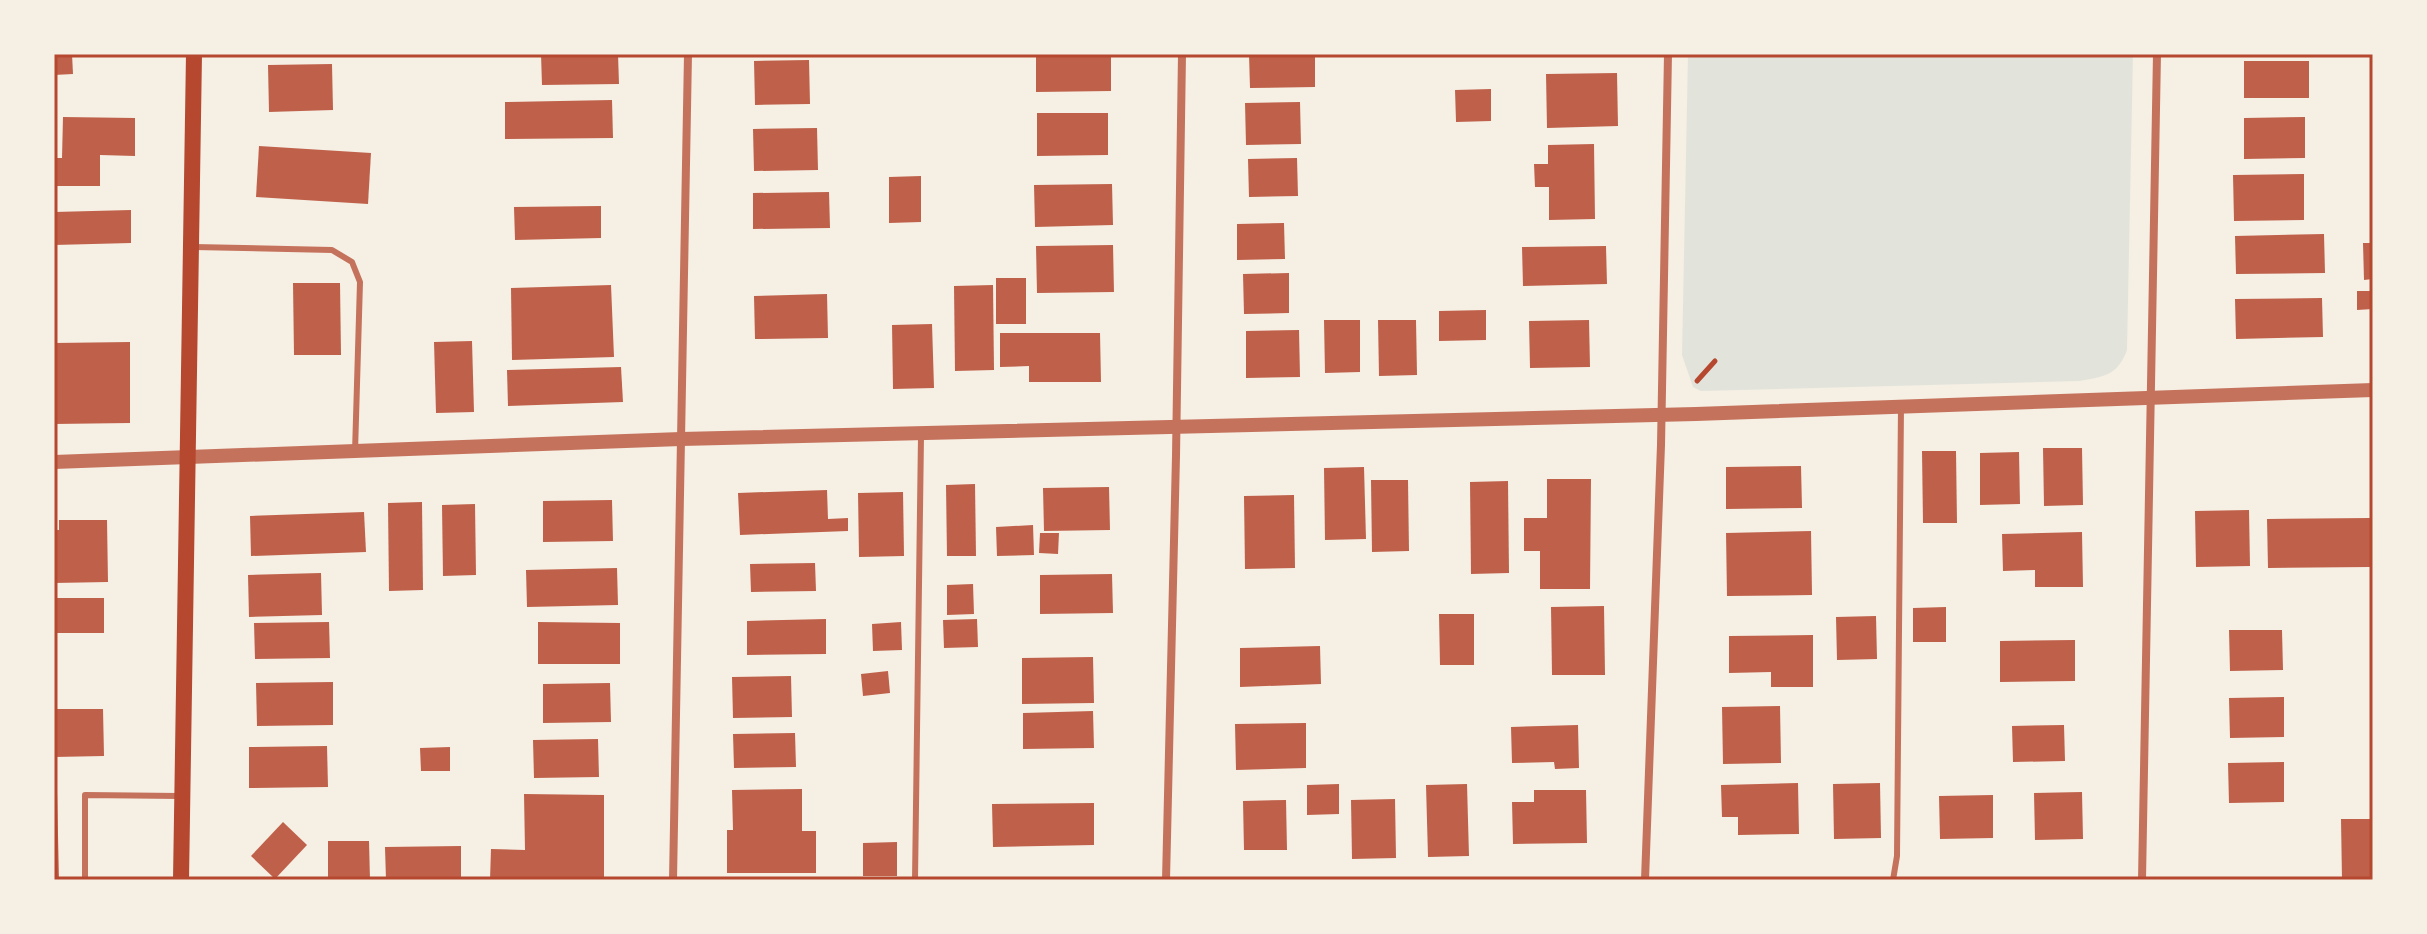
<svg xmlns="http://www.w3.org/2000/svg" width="2427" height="934" font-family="Commissioner,sans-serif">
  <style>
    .green { fill: #e2e4dc }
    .building { fill: #bf614a }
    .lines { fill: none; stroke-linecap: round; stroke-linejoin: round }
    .path { stroke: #b5482f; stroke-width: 5 }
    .service { stroke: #c5725c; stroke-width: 6 }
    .minor { stroke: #c5725c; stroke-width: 8 }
    .tertiary { stroke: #c5725c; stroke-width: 14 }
    .secondary { stroke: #b5482f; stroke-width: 16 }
    .neatline { fill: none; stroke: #b5482f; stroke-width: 3 }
  </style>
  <rect width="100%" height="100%" fill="#f6efe4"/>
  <path class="green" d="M1688,54H2133L2127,350C2118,375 2104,377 2079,381L1701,391L1693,387L1682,355Z"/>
  <g class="building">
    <path d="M54,54H72L73,74L54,75Z"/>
    <path d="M541,54H618L619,84L542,85Z"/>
    <path d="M1036,54H1111V91L1036,92Z"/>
    <path d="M1249,54H1315V87L1250,88Z"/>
    <path d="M809,60L810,104L755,105L754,61Z"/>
    <rect x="2244" y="61" width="65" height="37"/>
    <path d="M332,64L333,110L269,112L268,65Z"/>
    <path d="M1617,73L1618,126L1547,128L1546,74Z"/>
    <path d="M1491,89V121L1456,122L1455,90Z"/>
    <path d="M612,100L613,138L505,139V102Z"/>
    <path d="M1300,102L1301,144L1246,145L1245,103Z"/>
    <path d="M1037,113H1108V155L1037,156Z"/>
    <path d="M63,117L135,118V156L100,155V186H54V158H62Z"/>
    <path d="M2305,117V158L2244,159V118Z"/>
    <path d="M817,128L818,170L754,171L753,129Z"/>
    <path d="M1594,144L1595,219L1549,220V187H1535L1534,164H1548V145Z"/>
    <path d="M259,146L371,153L368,204L256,197Z"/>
    <path d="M1297,158L1298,196L1249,197L1248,159Z"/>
    <path d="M2304,174V220L2234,221L2233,175Z"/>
    <path d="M921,176V222L889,223V177Z"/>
    <path d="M1112,184L1113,225L1035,227L1034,185Z"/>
    <path d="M829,192L830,228L753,229V193Z"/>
    <path d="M601,206V238L515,240L514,207Z"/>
    <path d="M131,210V243L54,245V212Z"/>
    <path d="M1284,223L1285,259L1237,260V224Z"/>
    <path d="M2324,234L2325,273L2236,274L2235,236Z"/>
    <path d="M2363,243H2373V279L2364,280Z"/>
    <path d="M1113,245L1114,292L1037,293L1036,246Z"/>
    <path d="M1606,246L1607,284L1523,286L1522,247Z"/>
    <path d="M1289,273V313L1244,314L1243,274Z"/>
    <rect x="996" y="278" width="30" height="46"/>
    <path d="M293,283H340L341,355H294Z"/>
    <path d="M611,285L614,357L512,360L511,288Z"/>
    <path d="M993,285L994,370L955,371L954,286Z"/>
    <path d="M2357,291H2373V309L2357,310Z"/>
    <path d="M827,294L828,338L755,339L754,296Z"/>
    <path d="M2322,298L2323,337L2236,339L2235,299Z"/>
    <path d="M1486,310V340L1439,341V311Z"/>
    <path d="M1324,320H1360V372L1325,373Z"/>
    <path d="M1378,320H1416L1417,375L1379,376Z"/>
    <path d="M1589,320L1590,367L1530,368L1529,321Z"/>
    <path d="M932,324L934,388L893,389L892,325Z"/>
    <path d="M1299,330L1300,377L1246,378V331Z"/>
    <path d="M1000,333H1100L1101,382H1029V366L1000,367Z"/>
    <path d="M472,341L474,412L436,413L434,342Z"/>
    <path d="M130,342V423L54,424V343Z"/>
    <path d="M621,367L623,402L508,406L507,370Z"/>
    <path d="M2043,448H2082L2083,505L2044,506Z"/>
    <path d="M1922,451H1956L1957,523H1923Z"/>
    <path d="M2019,452L2020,504L1980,505V453Z"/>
    <path d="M1801,466L1802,508L1726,509V467Z"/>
    <path d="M1364,467L1366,539L1325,540L1324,468Z"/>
    <path d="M1547,479H1591L1590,589H1540V551H1524V518H1547Z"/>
    <path d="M1371,480H1408L1409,551L1372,552Z"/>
    <path d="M1508,481L1509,573L1471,574L1470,482Z"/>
    <path d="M975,484L976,556H947L946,485Z"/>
    <path d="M1109,487L1110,530L1044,531L1043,488Z"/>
    <path d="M827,490L828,519L848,518V531L740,535L738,493Z"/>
    <path d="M903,492L904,556L859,557L858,493Z"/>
    <path d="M1294,495L1295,568L1245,569L1244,496Z"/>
    <path d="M612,500L613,541L543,542V501Z"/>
    <path d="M422,502L423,590L389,591L388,503Z"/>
    <path d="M475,504L476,575L443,576L442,505Z"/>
    <path d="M2249,510L2250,566L2196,567L2195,511Z"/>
    <path d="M364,512L366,552L251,556L250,516Z"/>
    <path d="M2370,518V567L2268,568L2267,519Z"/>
    <path d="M59,520H107L108,582L54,583V530H59Z"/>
    <path d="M1033,525L1034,555L997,556L996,527Z"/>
    <path d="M1811,531L1812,595L1727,596L1726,533Z"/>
    <path d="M2082,532L2083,587H2035V570L2003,571L2002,534Z"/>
    <path d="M1040,533H1059L1058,554L1039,553Z"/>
    <path d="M815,563L816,591L751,592L750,564Z"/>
    <path d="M617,568L618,605L527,607L526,570Z"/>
    <path d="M321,573L322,615L249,617L248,575Z"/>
    <path d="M1112,574L1113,613L1040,614V575Z"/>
    <path d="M973,584L974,614L947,615V585Z"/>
    <rect x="54" y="598" width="50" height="35"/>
    <path d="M1604,606L1605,675H1552L1551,607Z"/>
    <path d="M1946,607V642H1913V608Z"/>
    <path d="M1439,614H1474V665H1440Z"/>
    <path d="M1876,616L1877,659L1837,660L1836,617Z"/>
    <path d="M826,619V654L747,655V621Z"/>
    <path d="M977,619L978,647L944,648L943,620Z"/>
    <path d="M329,622L330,658L255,659L254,623Z"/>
    <path d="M538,622L620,623V664H538Z"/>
    <path d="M901,622L902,650L873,651L872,624Z"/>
    <path d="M2229,630H2282L2283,670L2230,671Z"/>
    <path d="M1813,635V687H1771V672L1729,673V636Z"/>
    <path d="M2075,640V681L2000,682V641Z"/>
    <path d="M1320,646L1321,684L1240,687V648Z"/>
    <path d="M1093,657L1094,703L1022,704V658Z"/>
    <path d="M888,671L890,693L863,696L861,674Z"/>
    <path d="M791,676L792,717L733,718L732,677Z"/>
    <path d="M333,682V725L257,726L256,683Z"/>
    <path d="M610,683L611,722L543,723V684Z"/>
    <path d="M2284,697V737L2230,738L2229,698Z"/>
    <path d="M1780,706L1781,763L1723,764L1722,707Z"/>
    <path d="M54,709H103L104,756L54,757Z"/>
    <path d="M1093,711L1094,748L1023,749V713Z"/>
    <path d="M1306,723V768L1236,770L1235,724Z"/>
    <path d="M1578,725L1579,768L1555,769L1554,762L1512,763L1511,727Z"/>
    <path d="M2064,725L2065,761L2013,762L2012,726Z"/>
    <path d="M795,733L796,767L734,768L733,734Z"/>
    <path d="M598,739L599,777L534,778L533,740Z"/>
    <path d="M327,746L328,787L249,788V747Z"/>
    <path d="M450,747V771H421L420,748Z"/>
    <path d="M2284,762V802L2229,803L2228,763Z"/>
    <path d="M1798,783L1799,834L1738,835V817H1722L1721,785Z"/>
    <path d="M1880,783L1881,838L1834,839L1833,784Z"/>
    <path d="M1339,784V814L1307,815V785Z"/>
    <path d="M1467,784L1469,856L1428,857L1426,785Z"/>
    <path d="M802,789V831H816V873H727V830H733L732,790Z"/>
    <path d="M1534,790H1586L1587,843L1513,844L1512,802H1534Z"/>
    <path d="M57,791L59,880H54V792Z"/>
    <path d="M2082,792L2083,839L2035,840L2034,793Z"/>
    <path d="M524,794L604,795V880H490L491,849L525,850Z"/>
    <path d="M1993,795V838L1940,839L1939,796Z"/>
    <path d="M1395,799L1396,858L1352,859L1351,800Z"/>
    <path d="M1286,800L1287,850H1244L1243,801Z"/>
    <path d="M1094,803V845L993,847L992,804Z"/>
    <path d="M2341,819H2372L2373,880H2342Z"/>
    <path d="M283,822L307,845L275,879L251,856Z"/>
    <path d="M328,841H369L370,880H328Z"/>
    <path d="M897,842V876H863V843Z"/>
    <path d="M461,846V880H386L385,847Z"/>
  </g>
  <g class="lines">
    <path class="path" d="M1697,381L1715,361"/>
    <g class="service">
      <path d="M194,247L332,250L352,262L360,282L355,452"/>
      <path d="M85,880V795L179,796"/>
      <path d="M915,880L921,436"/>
      <path d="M1893,880L1897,856L1901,406"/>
    </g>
    <g class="minor">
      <path d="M673,880L688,54"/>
      <path d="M1166,880L1176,456L1182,54"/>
      <path d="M1645,880L1661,445L1668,54"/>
      <path d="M2142,880L2157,54"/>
    </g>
    <path class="tertiary" d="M54,462L681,439L1696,414L2373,390"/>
    <path class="secondary" d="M181,880L194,54"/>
  </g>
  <rect width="2427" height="934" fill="none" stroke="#f6efe4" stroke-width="112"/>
  <rect x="56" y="56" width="2315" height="822" class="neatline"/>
</svg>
